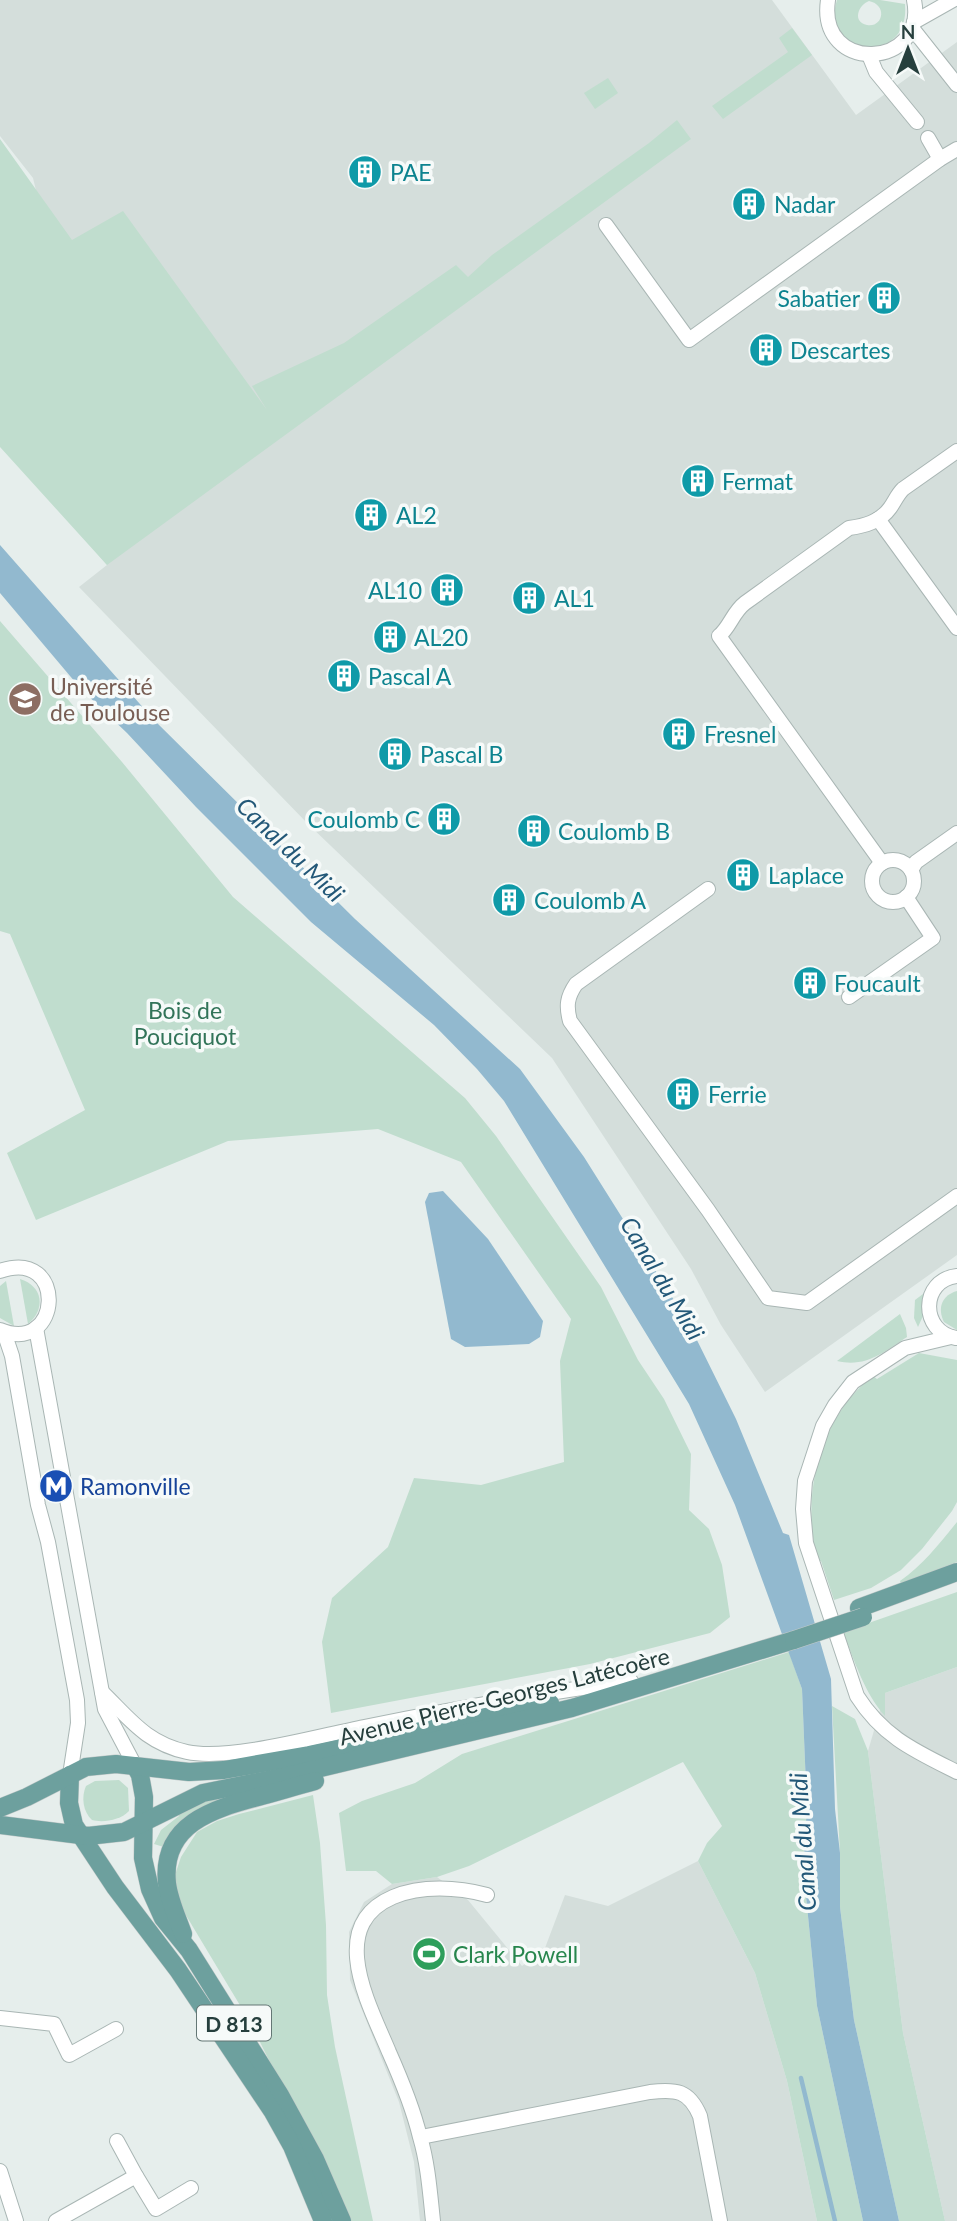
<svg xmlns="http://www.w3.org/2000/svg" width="957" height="2221" font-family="Lato,sans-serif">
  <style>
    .built { fill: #d4dedb }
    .green { fill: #c0ddce; fill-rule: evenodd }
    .water { fill: #92b9cf }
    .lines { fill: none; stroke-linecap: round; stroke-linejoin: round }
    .stream { stroke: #92b9cf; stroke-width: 4.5 }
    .minor-casing { stroke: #a9b6b4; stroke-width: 16 }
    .major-casing { stroke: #c2c9c9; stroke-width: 19 }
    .minor { stroke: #fff; stroke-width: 14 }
    .major { stroke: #6da09e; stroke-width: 18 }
    .major-bridge-casing { stroke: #c2c9c9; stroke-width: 19; stroke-linecap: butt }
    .major-bridge { stroke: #6da09e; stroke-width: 18 }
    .labels { text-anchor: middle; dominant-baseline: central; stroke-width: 7; stroke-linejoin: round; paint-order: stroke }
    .shield { fill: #f6faf9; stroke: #647775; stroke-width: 2 }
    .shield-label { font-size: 21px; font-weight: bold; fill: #263f3d }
    .culture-label { font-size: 23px; fill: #0d838f; stroke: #f6faf9; text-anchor: start }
    .education-label { font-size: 23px; fill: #785e54; stroke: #f6faf9; text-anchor: start }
    .park-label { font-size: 23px; fill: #327459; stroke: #f6faf9 }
    .transit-label { font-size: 23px; fill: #164399; stroke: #f6faf9; text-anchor: start }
    .street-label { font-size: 23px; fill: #263f3d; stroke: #f6faf9 }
    .leisure-label { font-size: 23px; fill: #27864d; stroke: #f6faf9; text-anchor: start }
    .water-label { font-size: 24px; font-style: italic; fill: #235878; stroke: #f6faf9 }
  </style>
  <rect width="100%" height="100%" fill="#e6eeec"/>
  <g class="built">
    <path d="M0,0H772L856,115L957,42V1255L765,1392L721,1325L691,1269L552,1058L307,823L79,587L107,565L0,441V227L53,260L33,178L0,136Z"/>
    <path d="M957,1667V2221H945L903,2033L868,1751L885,1693Z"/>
    <path d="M698,1861L755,1973L787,2081L817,2221H420L414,2162L399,2102L350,1980L349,1932L364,1902L392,1884L437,1877L468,1900L522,1966L545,1948L565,1895L608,1906Z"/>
  </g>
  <g class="green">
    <path d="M837,0H880L905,4C911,68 818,55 837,0ZM869,1C888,5 883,28 867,25C852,22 858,5 869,1Z"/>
    <path d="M792,28L812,55L723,119L712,106L788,52L779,38Z"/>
    <path d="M608,78L618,93L595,109L584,93Z"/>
    <path d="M677,120L691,139L107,565L0,447V139L72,240L123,211L267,410L252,386L344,343L456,265L468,277L492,255L649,143Z"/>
    <path d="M0,621L122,762L233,897L465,1098L496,1136L601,1287L638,1360L664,1399L691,1454L689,1510L709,1529L722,1565L730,1617L710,1633L590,1664L331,1713L322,1642L332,1598L388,1547L414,1478L481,1485L564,1462L560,1361L571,1319L461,1162L378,1129L228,1141L36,1220L7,1153L85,1110L10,934L0,931Z"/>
    <path d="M20,1279C43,1286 46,1309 28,1324Z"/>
    <path d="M6,1281L14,1326L0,1318V1286Z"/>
    <path d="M927,1291L923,1316L918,1327L914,1318L915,1300Z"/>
    <path d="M957,1291V1330L944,1322C937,1308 942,1295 957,1291Z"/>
    <path d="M900,1314L906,1328L907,1337C884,1352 866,1368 837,1361Z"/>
    <path d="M919,1353L957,1360V1502L952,1511L922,1549L901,1570L871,1588L834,1600L821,1561H818C800,1498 819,1417 873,1376L877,1379Z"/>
    <path d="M957,1522V1562L901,1584L900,1581C923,1565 939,1544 957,1522Z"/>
    <path d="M957,1592V1667L885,1693V1716C864,1692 855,1662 843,1632Z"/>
    <path d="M789,1652L802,1689L807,1810L804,1843L806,1896L817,2006L863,2221H817L787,2081L755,1973L698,1861L707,1843L722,1826L683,1762L469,1866L437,1877L392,1884L376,1871H346L339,1813L362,1801L415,1783L462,1754Z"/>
    <path d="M832,1706L855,1719L868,1751L903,2033L945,2221H899L854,2020L840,1907V1853Z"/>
    <path d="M119,1780L128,1788L129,1811C121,1820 103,1823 92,1820C83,1812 81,1797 86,1786L95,1781Z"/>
    <path d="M283,1784L230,1802L167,1848L154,1844L161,1830L179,1816L177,1811L197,1802Z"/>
    <path d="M313,1795L320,1843L326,1925L327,1995L335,2047L373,2221H349L250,2022L184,1912L176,1889V1872L181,1857L197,1832L217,1821L239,1814Z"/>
  </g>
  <g class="water">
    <path d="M0,545L154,720L355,919L520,1069L584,1157L689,1324L736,1419L783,1533L789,1535L831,1679L835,1809L840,1853V1907L854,2020L899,2221H863L817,2006L806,1896L804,1843L807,1810L802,1689L735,1505L689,1404L504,1101L477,1069L434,1025L311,922L196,807L127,733L81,689L0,593Z"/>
    <path d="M443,1191L488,1239L543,1321L540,1337L529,1344L465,1347L451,1339L425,1202L429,1193Z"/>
  </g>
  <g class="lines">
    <path class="stream" d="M801,2078L835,2221"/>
    <g class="minor-casing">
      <g id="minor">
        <path d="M828,0C817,75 928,69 914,0"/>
        <path d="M914,22L953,0"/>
        <path d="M912,28L957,85"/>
        <path d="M869,55L876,72L917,122"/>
        <path d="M928,138L940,159"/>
        <path d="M606,225L689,340L940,159L957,149"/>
        <path d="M878,519L957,628"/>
        <circle cx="893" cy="881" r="21"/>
        <path d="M882,863L719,636C730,627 733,612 745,603L849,528C864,526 880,522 890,508C895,501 897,495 903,489L957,451"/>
        <path d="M911,870L916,862L957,833"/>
        <path d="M708,889L576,984C567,997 566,1006 570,1021L708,1210L768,1298L807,1303L957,1196"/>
        <path d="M849,997L933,938L906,897"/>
        <path d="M0,1271C68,1247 62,1356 0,1330"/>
        <path d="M36,1328L105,1709L135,1766"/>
        <path d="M4,1332L12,1356L38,1505L48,1542L77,1700L78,1723L70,1775"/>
        <path d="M951,1337L905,1348L853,1382L835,1405L823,1426L805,1481L803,1509L806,1543L857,1696C883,1737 915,1751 957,1772"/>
        <path d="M956,1338C920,1332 920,1280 957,1276"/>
        <path d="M102,1692C130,1719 146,1743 187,1752C231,1761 318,1736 364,1727C453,1709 541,1693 631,1681"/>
        <path d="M0,2018L54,2024L69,2055L116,2029"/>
        <path d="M421,2137L650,2092C676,2089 689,2090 700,2116L720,2221"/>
        <path d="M117,2141L136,2176"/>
        <path d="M0,2171L16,2221"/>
        <path d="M56,2221L136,2176L156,2209L191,2188"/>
        <path d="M433,2221C430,2193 428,2164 420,2137C413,2108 401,2079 389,2052C370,2006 325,1926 393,1897C421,1885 458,1887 487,1895"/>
      </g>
    </g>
    <g class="major-casing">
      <g id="major">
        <path d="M859,1608L957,1572"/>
        <path d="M135,1766L140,1775L144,1797L143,1858L150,1889L163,1918L189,1950L280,2095L315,2159L342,2221"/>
        <path d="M70,1775L69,1803L74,1825L115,1887L178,1970L273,2112L292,2146L323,2221"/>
        <path d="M0,1808L27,1797L86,1767L116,1764L189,1772L224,1770L309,1755L550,1703"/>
        <path d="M0,1825L88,1836L124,1832L203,1793L287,1776L572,1708L794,1640"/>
        <path d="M183,1934C177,1917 169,1900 167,1883C161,1824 213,1809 258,1797C277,1792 296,1786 315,1781"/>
      </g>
    </g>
    <use href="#minor" class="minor"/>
    <use href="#major" class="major"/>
    <g class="major-bridge-casing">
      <path id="major-bridge" d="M794,1640L863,1617"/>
    </g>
    <use href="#major-bridge" class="major-bridge"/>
  </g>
  <defs>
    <g id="building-disc" transform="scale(1.75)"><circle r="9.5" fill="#0f9aa8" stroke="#f6faf9"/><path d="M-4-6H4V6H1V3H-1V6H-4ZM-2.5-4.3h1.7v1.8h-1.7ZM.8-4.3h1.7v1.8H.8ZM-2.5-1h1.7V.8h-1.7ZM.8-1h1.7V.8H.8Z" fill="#fff"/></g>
    <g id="university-disc" transform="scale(1.75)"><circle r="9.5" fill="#8d6e63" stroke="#f6faf9"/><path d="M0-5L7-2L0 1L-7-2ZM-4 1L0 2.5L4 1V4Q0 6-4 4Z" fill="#fff"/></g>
    <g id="metro-disc" transform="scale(1.75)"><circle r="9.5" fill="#1a4fb4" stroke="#f6faf9"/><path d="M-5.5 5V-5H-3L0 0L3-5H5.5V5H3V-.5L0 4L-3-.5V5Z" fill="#fff"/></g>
    <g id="stadium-disc" transform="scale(1.75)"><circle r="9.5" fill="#2e9e5b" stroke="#f6faf9"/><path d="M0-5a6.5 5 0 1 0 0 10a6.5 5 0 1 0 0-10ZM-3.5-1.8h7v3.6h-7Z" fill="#fff"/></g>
  </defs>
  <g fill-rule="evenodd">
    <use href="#building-disc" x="365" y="172"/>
    <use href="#building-disc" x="749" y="204"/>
    <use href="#building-disc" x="884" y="298"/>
    <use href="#building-disc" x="766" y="350"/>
    <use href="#building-disc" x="698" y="481"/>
    <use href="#building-disc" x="371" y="515"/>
    <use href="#building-disc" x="447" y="590"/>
    <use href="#building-disc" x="529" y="598"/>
    <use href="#building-disc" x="390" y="637"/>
    <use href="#building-disc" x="344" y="676"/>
    <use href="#university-disc" x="25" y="699"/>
    <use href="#building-disc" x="679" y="734"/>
    <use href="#building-disc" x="395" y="754"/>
    <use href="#building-disc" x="444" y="819"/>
    <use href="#building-disc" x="534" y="831"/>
    <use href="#building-disc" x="743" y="875"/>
    <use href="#building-disc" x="509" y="900"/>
    <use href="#building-disc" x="810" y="983"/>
    <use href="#building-disc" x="683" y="1094"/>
    <use href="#metro-disc" x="56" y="1486"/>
    <use href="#stadium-disc" x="429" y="1954"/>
  </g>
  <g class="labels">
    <rect class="shield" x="197" y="2005.5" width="74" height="35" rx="5"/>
    <g class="shield-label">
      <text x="234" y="2023">D 813</text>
    </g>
    <g class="culture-label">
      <text x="390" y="172">PAE</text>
      <text x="774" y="204">Nadar</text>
      <text x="860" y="298" text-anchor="end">Sabatier</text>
      <text x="790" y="350">Descartes</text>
      <text x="722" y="481">Fermat</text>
      <text x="396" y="515">AL2</text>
      <text x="422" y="590" text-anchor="end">AL10</text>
      <text x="554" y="598">AL1</text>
      <text x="414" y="637">AL20</text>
      <text x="368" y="676">Pascal A</text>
      <text x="704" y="734">Fresnel</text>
      <text x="420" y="754">Pascal B</text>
      <text x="420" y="819" text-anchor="end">Coulomb C</text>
      <text x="558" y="831">Coulomb B</text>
      <text x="768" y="875">Laplace</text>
      <text x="534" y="900">Coulomb A</text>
      <text x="834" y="983">Foucault</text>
      <text x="708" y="1094">Ferrie</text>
    </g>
    <g class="education-label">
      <text x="50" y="686">Université<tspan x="50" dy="26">de Toulouse</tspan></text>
    </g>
    <g class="park-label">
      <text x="185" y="1010">Bois de<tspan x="185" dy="26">Pouciquot</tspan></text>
    </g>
    <g class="transit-label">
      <text x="80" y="1486">Ramonville</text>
    </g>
    <g class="street-label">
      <text transform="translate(504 1696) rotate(-14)">Avenue Pierre-Georges Latécoère</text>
    </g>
    <g class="leisure-label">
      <text x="453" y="1954">Clark Powell</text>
    </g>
    <g class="water-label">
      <text transform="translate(291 849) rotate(44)">Canal du Midi</text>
      <text transform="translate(663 1278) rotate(59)">Canal du Midi</text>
      <text transform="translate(802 1842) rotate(-94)">Canal du Midi</text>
    </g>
  </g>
  <g transform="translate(908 49)" stroke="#f6faf9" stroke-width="5" paint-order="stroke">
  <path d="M0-5L12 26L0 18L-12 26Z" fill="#263f3d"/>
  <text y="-10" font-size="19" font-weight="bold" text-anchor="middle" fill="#263f3d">N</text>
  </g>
</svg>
